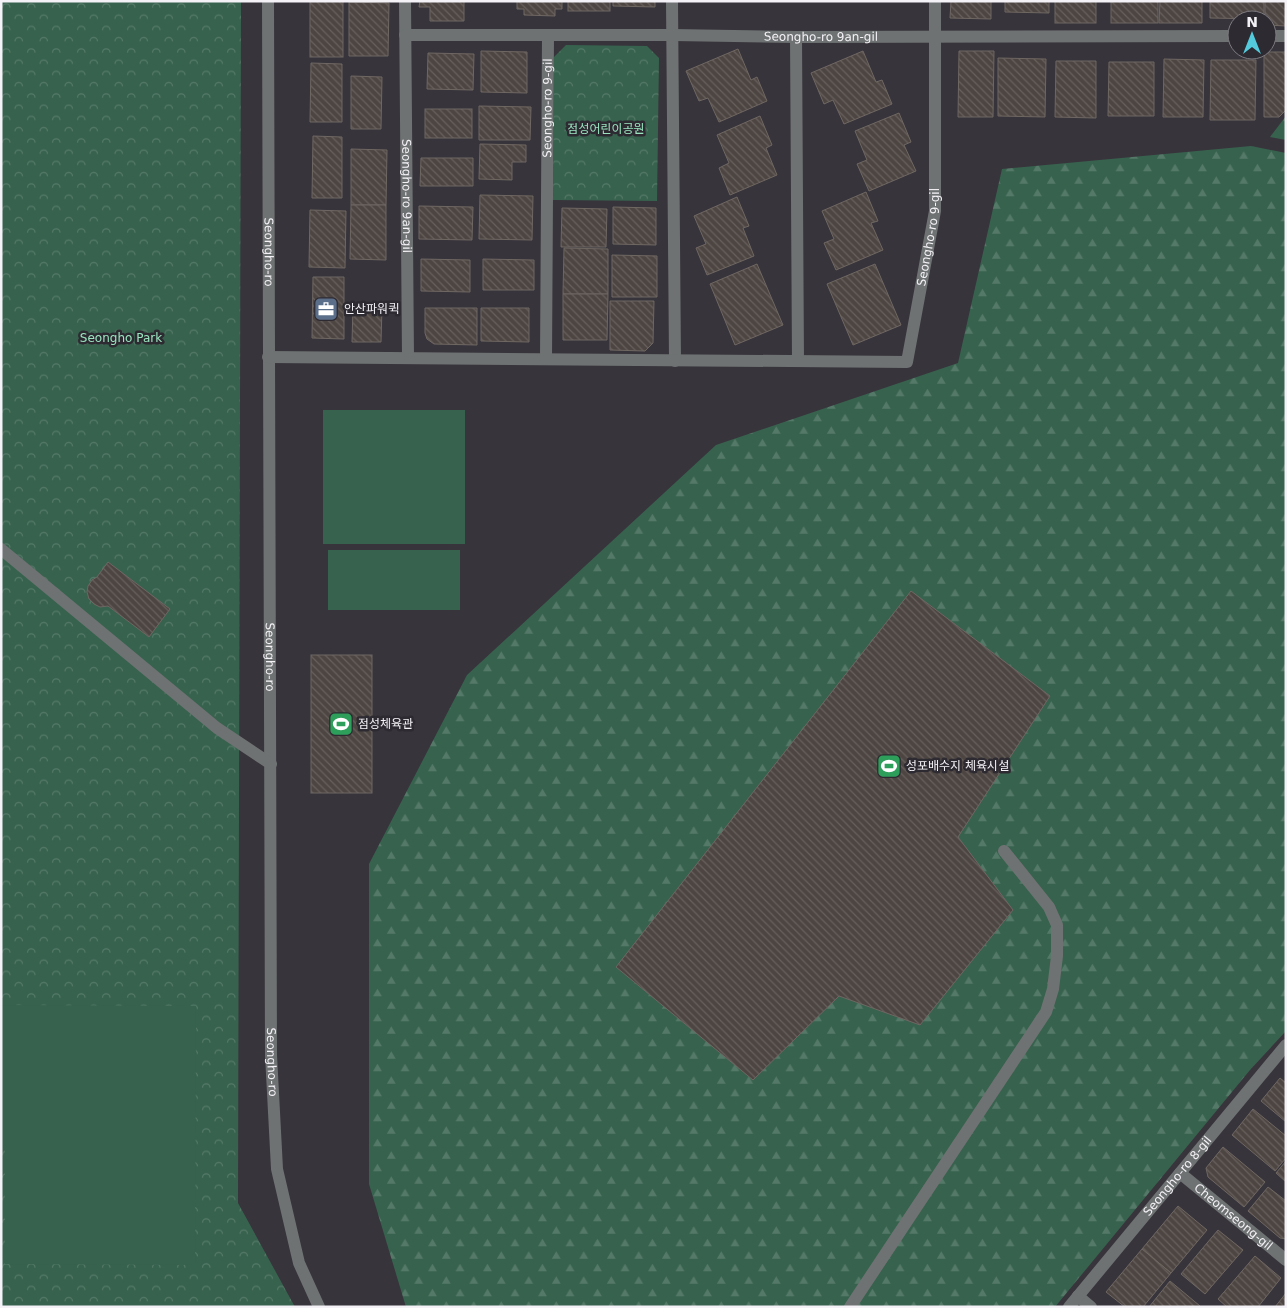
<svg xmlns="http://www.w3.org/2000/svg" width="1287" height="1308" font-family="'DejaVu Sans','Noto Sans KR',sans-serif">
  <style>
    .grass { fill: url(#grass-tufts) }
    .forest { fill: url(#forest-firs) }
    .park { fill: url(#park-crowns) }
    .garden { fill: #37624e }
    .building { fill: url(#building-back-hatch); stroke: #6f6762 }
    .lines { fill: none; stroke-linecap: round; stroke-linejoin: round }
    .minor { stroke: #6e7272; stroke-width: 12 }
    .labels { text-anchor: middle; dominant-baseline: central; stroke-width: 5; stroke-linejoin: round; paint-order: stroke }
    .street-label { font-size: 12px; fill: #f4f2f7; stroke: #2d2a31 }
    .park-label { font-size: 12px; fill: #9ae5c0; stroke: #2d2a31 }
    .poi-label { font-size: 12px; fill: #f4f2f7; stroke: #2d2a31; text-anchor: start }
  </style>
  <defs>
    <pattern id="grass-tufts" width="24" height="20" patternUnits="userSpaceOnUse" patternTransform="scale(1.25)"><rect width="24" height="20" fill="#37624e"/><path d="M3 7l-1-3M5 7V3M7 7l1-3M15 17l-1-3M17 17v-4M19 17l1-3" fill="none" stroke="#557968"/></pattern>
    <pattern id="forest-firs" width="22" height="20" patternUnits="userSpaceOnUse" patternTransform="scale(1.25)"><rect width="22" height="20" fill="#37624e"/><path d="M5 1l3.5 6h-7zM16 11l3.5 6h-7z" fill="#557968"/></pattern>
    <pattern id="park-crowns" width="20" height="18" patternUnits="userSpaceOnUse" patternTransform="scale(1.25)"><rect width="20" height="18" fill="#37624e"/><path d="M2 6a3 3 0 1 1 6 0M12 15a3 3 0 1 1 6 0" fill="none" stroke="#557968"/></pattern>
    <pattern id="building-back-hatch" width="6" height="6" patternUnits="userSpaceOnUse" patternTransform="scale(1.25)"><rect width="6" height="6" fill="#4d4541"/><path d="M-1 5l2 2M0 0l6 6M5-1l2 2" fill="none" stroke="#67605d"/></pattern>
  </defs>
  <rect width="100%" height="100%" fill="#37343b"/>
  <path class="grass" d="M1286,116V140L1270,137Z"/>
  <path class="forest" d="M1251,146L1286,153V1031L1250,1070L1055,1307H406L369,1184V864L467,675L716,445L958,363L1002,169Z"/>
  <g class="park">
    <path d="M1,1H241L238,1203L295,1307H1Z"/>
    <path d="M566,45L647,46L659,58L657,201L553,200L554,57Z"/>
  </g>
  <g class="garden">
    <rect x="323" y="410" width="142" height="134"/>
    <rect x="328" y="550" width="132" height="60"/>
    <path d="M1,1005L196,1006L195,1265L5,1264V1150L1,1143Z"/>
  </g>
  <g class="building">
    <rect x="310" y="1" width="33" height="56"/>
    <path d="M420,1H464V21H430V7H419Z"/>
    <path d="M517,1H562V9H555V16L524,15V9H517Z"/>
    <rect x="568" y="1" width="42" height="10"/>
    <path d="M613,1H655V7L613,6Z"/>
    <path d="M951,1H991V19L950,18Z"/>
    <path d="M1005,1H1049V13L1005,12Z"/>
    <rect x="1055" y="1" width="41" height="22"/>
    <rect x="1111" y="1" width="47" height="22"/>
    <path d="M1160,1H1202V23H1159Z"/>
    <path d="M1210,1H1264V19L1210,18Z"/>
    <path d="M1265,1H1286V26L1267,25V20H1265Z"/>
    <path d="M349,2L389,3L388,56H349Z"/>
    <path d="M738,49L751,80L757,77L767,101L719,122L708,98L699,101L686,71Z"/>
    <path d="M481,51L527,52V93L481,92Z"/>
    <path d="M863,51L876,82L882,80L892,104L844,124L833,100L824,104L811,73Z"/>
    <path d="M959,51H994L993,117H958Z"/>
    <path d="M1264,52H1286V110L1279,117H1264Z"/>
    <path d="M428,53L474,54L473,90L427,89Z"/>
    <path d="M998,58L1046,59L1045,117L998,116Z"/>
    <path d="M1164,59L1204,60L1203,117H1163Z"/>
    <path d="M1211,60H1256L1255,120H1210Z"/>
    <path d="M1056,61H1096V118L1055,117Z"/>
    <path d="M1109,62H1154V116H1108Z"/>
    <path d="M311,63L342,64V122H310Z"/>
    <path d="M351,76L382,77L381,129H351Z"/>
    <path d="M479,106L531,107L530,140H479Z"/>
    <rect x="425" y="109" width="47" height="29"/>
    <path d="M899,113L911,142L904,145L916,171L869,191L857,164L867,160L855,131Z"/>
    <path d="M760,116L772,145L766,148L777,175L730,195L719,168L729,163L717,135Z"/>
    <path d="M313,136L342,137V198H312Z"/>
    <path d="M480,144L526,145V162H512V180L479,179Z"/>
    <path d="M351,149L387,150L386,205H351Z"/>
    <path d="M421,158H473V186H420Z"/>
    <path d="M866,192L878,221L871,223L883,250L836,270L824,243L834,239L822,211Z"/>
    <path d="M480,195L533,196L532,240L479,239Z"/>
    <path d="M737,197L749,226L743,228L754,256L707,275L696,248L706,244L694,216Z"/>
    <path d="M351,205H386V260L350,259Z"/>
    <path d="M419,206L473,207L472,240L419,239Z"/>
    <path d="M613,207L656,208V245L613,244Z"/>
    <path d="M562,208L607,209L606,247H561Z"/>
    <path d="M310,210L346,211L345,268L309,267Z"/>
    <path d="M564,248L608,249V294H563Z"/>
    <path d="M612,255L657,256V297H612Z"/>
    <path d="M421,259L470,260V292L421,291Z"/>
    <path d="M483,259L534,260V290H483Z"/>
    <path d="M757,264L783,325L735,345L710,284Z"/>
    <path d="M875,264L901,325L853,345L827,284Z"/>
    <path d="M313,277H344V339L312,338Z"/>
    <path d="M563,294H608L607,340H563Z"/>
    <path d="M610,301H654L653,343L645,351L610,350Z"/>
    <path d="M353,307H382L381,342H352Z"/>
    <path d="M425,308H477V345L434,344L427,339L425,333Z"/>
    <path d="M481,308H529V342L481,341Z"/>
    <path d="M108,562L170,609L149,637L108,606L100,607L94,604L89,599L87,592L88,586L92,580L97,577Z"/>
    <path d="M911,591L1050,696L958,837L1013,910L920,1025L839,996L753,1080L616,967Z"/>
    <rect x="311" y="655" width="61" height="138"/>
    <path d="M1280,1078L1286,1083V1122L1261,1101Z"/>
    <path d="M1253,1109L1286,1136V1158L1275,1171L1232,1135Z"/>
    <path d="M1223,1147L1265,1182L1244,1207L1208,1177L1206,1168Z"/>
    <path d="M1286,1161V1182L1276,1173Z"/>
    <path d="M1268,1187L1286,1201V1239L1280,1238L1248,1211Z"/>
    <path d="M1178,1206L1207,1230L1171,1273L1142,1249Z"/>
    <path d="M1218,1230L1243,1250L1205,1294L1181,1274Z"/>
    <path d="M1142,1249L1171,1273L1143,1307H1125L1106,1292Z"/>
    <path d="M1255,1256L1281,1278L1258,1307H1227L1218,1299Z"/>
    <path d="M1170,1281L1200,1306V1307H1149Z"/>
    <path d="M1286,1293V1307H1275Z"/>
  </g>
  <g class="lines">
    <g class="minor">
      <path id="s1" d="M268,1L271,1055L277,1169L299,1263L319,1307"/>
      <path id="s2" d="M405,1L408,357"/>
      <path d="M672,1L675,361"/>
      <path id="s3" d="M405,35H673L796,37L1237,36"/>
      <path d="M1267,36H1286"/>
      <path d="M796,37L798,361"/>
      <path id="s4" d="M268,357L907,362L935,211V1"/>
      <path id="s5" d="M546,359L548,36"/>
      <path d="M1,549L217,728L271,764"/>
      <path id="s6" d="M1180,1173L1286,1260"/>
      <path d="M1078,1296L1091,1307"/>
      <path d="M850,1307L1046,1012L1053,989L1057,956V925L1049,907L1004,851"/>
      <path id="s7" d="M1069,1307L1286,1045"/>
    </g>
  </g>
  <defs>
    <g id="office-square" transform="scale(1.25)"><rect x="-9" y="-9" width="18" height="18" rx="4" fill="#5c6f8a" stroke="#2d2a31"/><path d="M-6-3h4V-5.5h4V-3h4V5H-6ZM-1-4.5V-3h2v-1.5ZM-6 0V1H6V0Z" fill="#fff"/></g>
    <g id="stadium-square" transform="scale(1.25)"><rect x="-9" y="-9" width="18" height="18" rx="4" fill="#2e9e5b" stroke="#2d2a31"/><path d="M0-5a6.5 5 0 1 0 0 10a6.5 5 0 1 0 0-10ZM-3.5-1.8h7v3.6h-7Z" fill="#fff"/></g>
  </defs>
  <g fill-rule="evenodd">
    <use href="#office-square" x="326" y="309"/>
    <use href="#stadium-square" x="341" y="724"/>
    <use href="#stadium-square" x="889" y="766"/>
  </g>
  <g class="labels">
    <g class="street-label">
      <text stroke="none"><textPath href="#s3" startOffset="416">Seongho-ro 9an-gil</textPath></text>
      <text stroke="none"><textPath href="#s5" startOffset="251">Seongho-ro 9-gil</textPath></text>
      <text stroke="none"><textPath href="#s2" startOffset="195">Seongho-ro 9an-gil</textPath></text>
      <text stroke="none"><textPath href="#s4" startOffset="766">Seongho-ro 9-gil</textPath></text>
      <text stroke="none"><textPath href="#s1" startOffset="251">Seongho-ro</textPath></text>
      <text stroke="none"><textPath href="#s1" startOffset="656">Seongho-ro</textPath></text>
      <text stroke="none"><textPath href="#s1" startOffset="1061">Seongho-ro</textPath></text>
      <text stroke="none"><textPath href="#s7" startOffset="170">Seongho-ro 8-gil</textPath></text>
      <text stroke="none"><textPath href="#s6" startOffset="69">Cheomseong-gil</textPath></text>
    </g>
    <g class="park-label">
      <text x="606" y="129">점성어린이공원</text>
      <text x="121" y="338">Seongho Park</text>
    </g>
    <g class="poi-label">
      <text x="344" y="309">안산파워퀵</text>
      <text x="358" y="724">점성체육관</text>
      <text x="906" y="766">성포배수지 체육시설</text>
    </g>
  </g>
  <rect width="1287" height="1308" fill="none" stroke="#f4f2f7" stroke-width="5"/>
  <g transform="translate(1252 35)"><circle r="24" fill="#2d2a31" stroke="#7d7a80"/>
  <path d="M0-4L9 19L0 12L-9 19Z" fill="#54cadd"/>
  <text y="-8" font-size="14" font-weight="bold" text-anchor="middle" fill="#f4f2f7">N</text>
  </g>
</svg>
